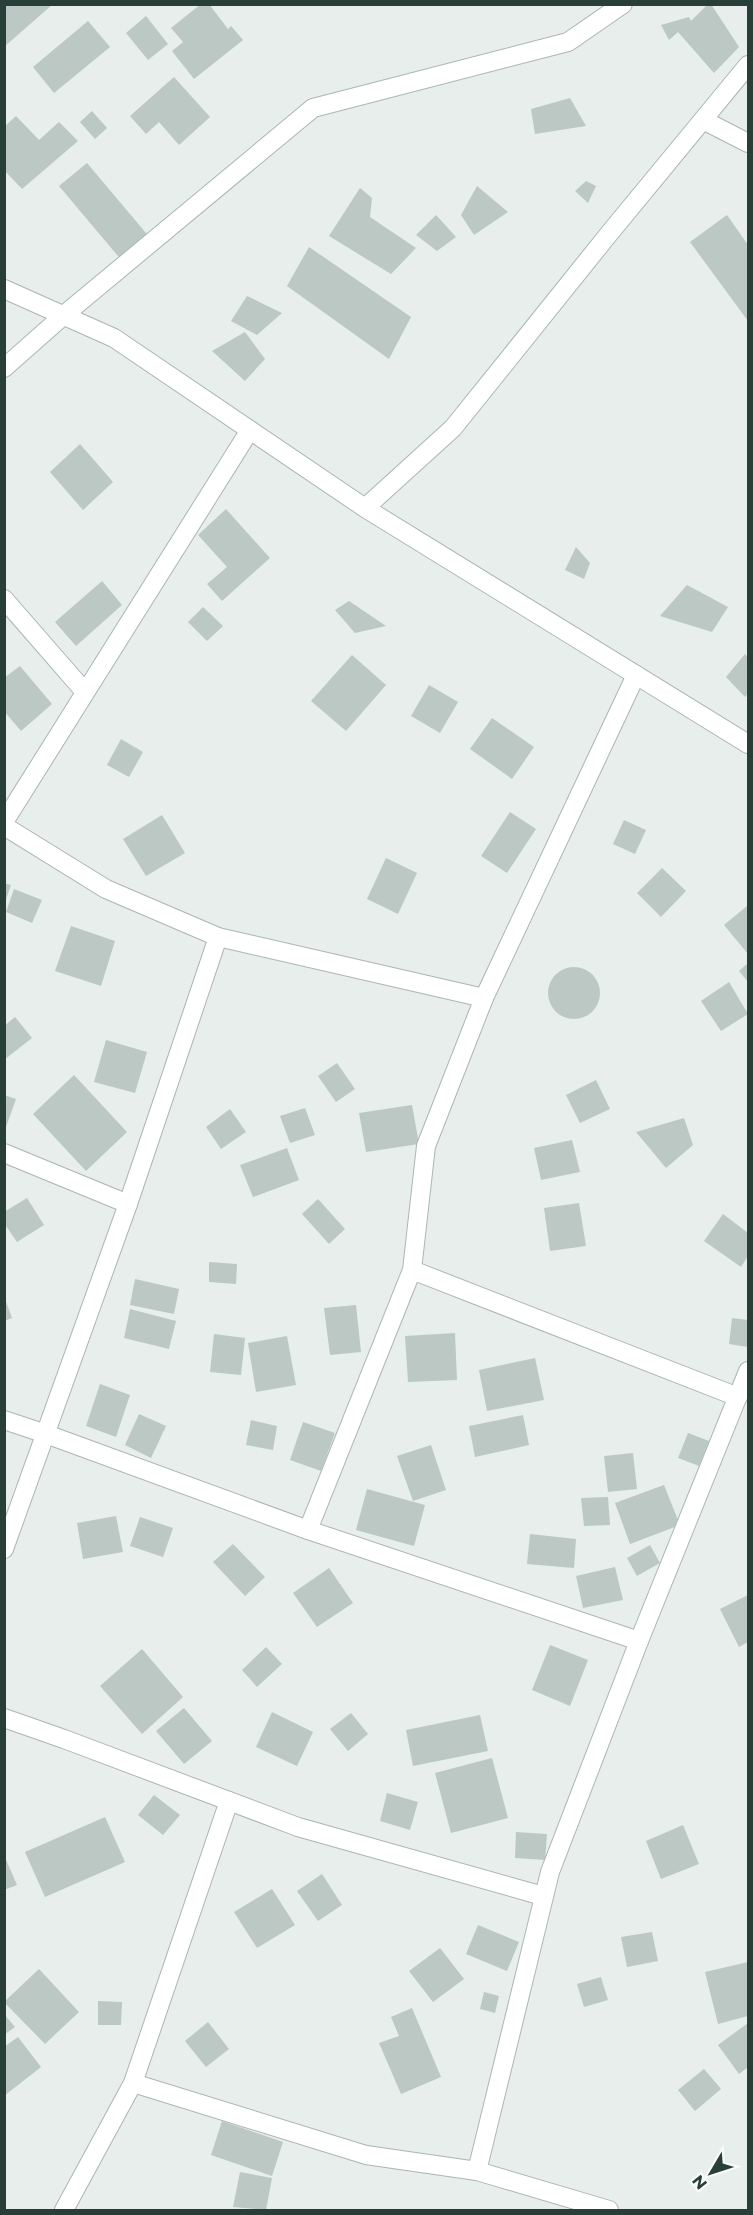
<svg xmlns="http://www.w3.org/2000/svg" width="753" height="2215" font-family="Montserrat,sans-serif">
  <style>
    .building { fill: #bcc8c4 }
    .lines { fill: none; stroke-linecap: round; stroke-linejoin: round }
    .minor-casing { stroke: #aab6b2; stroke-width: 20 }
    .minor { stroke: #fff; stroke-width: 18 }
  </style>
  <rect width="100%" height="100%" fill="#e7eeeb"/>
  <g class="building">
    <path d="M4,4H53L4,47Z"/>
    <path d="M201,4H209L228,29L231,26L243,40L194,79L172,51L183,42L171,28Z"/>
    <path d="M708,4H711L739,47L714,73L678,32L669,40L661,25L689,17L691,21Z"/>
    <path d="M146,16L168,44L148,60L126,33Z"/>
    <path d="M88,21L110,47L54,93L33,67Z"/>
    <path d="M174,77L210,117L179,145L159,122L146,134L130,116Z"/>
    <path d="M570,98L586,126L535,134L531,109Z"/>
    <path d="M92,111L107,128L95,139L80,122Z"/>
    <path d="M16,116L39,140L59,122L78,141L22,189L4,170V127Z"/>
    <path d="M87,163L151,239L123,262L59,186Z"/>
    <path d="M586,181L596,186L588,203L575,191Z"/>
    <path d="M477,186L508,212L474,235L461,215Z"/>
    <path d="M360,188L372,198L370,217L416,248L391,274L329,236Z"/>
    <path d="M436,215L456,237L437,251L416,235Z"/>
    <path d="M727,215L748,245V321L690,242Z"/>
    <path d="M309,247L411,317L389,359L287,286Z"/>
    <path d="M247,296L282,313L257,335L231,321Z"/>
    <path d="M245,332L265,359L245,381L212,351Z"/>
    <path d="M80,444L113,482L83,510L50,472Z"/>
    <path d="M226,509L270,558L222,601L207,584L227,567L198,535Z"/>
    <path d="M576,547L590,563L584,579L565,570Z"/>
    <path d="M102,581L122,605L76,646L55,622Z"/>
    <path d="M687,585L728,607L712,632L660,616Z"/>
    <path d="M349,601L386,626L355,633L335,610Z"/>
    <path d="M203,607L223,626L207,641L188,622Z"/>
    <path d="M745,654L748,658V693L745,697L726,677Z"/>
    <path d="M352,655L386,685L346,731L311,701Z"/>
    <path d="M20,666L52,704L21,731L4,711V678Z"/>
    <path d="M429,685L458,702L440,733L411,716Z"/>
    <path d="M492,718L534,747L512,779L470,749Z"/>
    <path d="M121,739L143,752L129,777L107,765Z"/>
    <path d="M510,812L536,829L507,873L481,856Z"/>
    <path d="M162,815L185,853L146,876L123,839Z"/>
    <path d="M624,820L646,830L635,854L613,844Z"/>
    <path d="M386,858L417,873L398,914L367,899Z"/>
    <path d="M662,868L686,891L661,917L637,893Z"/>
    <path d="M4,883L11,885L5,902H4Z"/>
    <path d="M14,889L42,900L32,923L6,912Z"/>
    <path d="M747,906L748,907V954L724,925Z"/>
    <path d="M71,926L115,941L101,986L55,971Z"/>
    <path d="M748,963V982L739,971Z"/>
    <circle cx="574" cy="993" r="26"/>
    <path d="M729,982L748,1014L721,1031L701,1001Z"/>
    <path d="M15,1017L32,1038L4,1060V1026Z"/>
    <path d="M106,1040L147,1052L135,1093L94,1082Z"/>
    <path d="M337,1063L355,1089L336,1102L318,1076Z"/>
    <path d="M74,1075L127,1132L86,1171L33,1114Z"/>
    <path d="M596,1080L610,1109L580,1123L566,1095Z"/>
    <path d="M4,1095L16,1099L6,1127L4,1126Z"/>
    <path d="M412,1105L419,1144L366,1152L359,1113Z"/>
    <path d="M305,1108L315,1135L290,1143L280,1116Z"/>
    <path d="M230,1109L246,1132L221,1149L206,1127Z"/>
    <path d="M684,1118L693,1145L666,1168L636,1132Z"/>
    <path d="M572,1140L580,1172L541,1180L534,1148Z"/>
    <path d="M287,1148L299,1180L253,1197L240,1165Z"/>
    <path d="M27,1198L44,1225L17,1242L4,1223V1212Z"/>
    <path d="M318,1199L345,1229L329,1244L302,1214Z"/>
    <path d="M579,1203L586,1246L550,1251L544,1208Z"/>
    <path d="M723,1214L748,1233V1256L741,1267L704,1241Z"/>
    <path d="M209,1262L237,1264L236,1284L209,1282Z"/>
    <path d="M135,1279L179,1289L174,1314L130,1305Z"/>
    <path d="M4,1296L12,1318L4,1321Z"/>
    <path d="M356,1305L361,1352L330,1355L324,1308Z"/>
    <path d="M130,1309L176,1321L169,1349L124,1338Z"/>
    <path d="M732,1318L748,1320V1347L729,1344Z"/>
    <path d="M455,1333L457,1380L408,1382L405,1336Z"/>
    <path d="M214,1334L245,1338L241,1375L210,1372Z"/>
    <path d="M287,1336L296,1385L256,1392L248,1343Z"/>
    <path d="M535,1358L544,1400L487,1411L479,1370Z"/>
    <path d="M100,1384L130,1395L116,1437L86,1426Z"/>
    <path d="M139,1414L166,1426L151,1458L125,1445Z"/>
    <path d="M523,1415L529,1445L475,1457L469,1426Z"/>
    <path d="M251,1420L277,1426L273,1450L246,1445Z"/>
    <path d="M303,1422L335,1433L321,1471L290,1460Z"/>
    <path d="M688,1433L709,1441L699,1466L678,1458Z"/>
    <path d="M431,1445L446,1490L413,1501L397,1456Z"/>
    <path d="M633,1453L637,1489L608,1492L604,1456Z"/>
    <path d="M664,1485L680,1525L630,1544L615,1503Z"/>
    <path d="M367,1489L425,1505L414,1546L356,1530Z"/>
    <path d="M608,1497L610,1525L584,1526L581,1498Z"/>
    <path d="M116,1516L123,1552L83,1559L77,1523Z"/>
    <path d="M140,1517L173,1528L163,1557L130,1546Z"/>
    <path d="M530,1534L576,1539L574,1568L527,1564Z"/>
    <path d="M233,1544L265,1577L245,1596L213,1562Z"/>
    <path d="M650,1545L660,1563L637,1576L627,1558Z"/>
    <path d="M615,1567L623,1600L583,1608L576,1576Z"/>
    <path d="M329,1568L353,1603L317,1627L293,1593Z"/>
    <path d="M748,1595V1642L739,1647L720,1609Z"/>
    <path d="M550,1645L588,1660L570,1706L532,1690Z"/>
    <path d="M266,1647L282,1664L257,1687L242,1670Z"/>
    <path d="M142,1649L183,1697L142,1734L100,1686Z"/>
    <path d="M184,1708L212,1741L184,1764L156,1731Z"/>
    <path d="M272,1712L313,1732L297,1766L256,1747Z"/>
    <path d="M351,1713L368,1734L348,1751L330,1729Z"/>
    <path d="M480,1715L488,1751L413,1766L406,1730Z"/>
    <path d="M492,1758L508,1818L451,1833L435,1773Z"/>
    <path d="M387,1793L418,1802L410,1830L380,1821Z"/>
    <path d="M154,1795L180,1815L163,1835L138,1815Z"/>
    <path d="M105,1817L125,1862L45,1897L25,1852Z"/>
    <path d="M683,1825L699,1864L661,1879L646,1841Z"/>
    <path d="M516,1832L547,1834L545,1860L515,1858Z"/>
    <path d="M4,1855L17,1885L4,1890Z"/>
    <path d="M322,1874L342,1905L318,1921L297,1891Z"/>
    <path d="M272,1889L295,1925L257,1948L234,1912Z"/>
    <path d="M478,1925L519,1942L507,1971L466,1954Z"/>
    <path d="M652,1932L658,1961L627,1967L621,1937Z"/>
    <path d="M440,1948L464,1979L433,2002L409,1971Z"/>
    <path d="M748,1962V2016L718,2024L705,1972Z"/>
    <path d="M39,1969L79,2012L45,2044L4,2002Z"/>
    <path d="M601,1977L608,2000L584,2007L577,1984Z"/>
    <path d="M484,1992L499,1996L495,2013L480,2009Z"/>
    <path d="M98,2001L122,2002L121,2025H98Z"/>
    <path d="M412,2008L441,2077L401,2094L379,2043L399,2036L391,2017Z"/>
    <path d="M4,2014L15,2027L4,2035Z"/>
    <path d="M208,2022L229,2049L206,2067L185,2041Z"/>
    <path d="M748,2023V2067L739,2074L718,2045Z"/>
    <path d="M18,2037L41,2067L4,2096V2047Z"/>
    <path d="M704,2069L721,2089L695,2111L678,2090Z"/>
    <path d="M222,2121L283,2142L272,2176L211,2155Z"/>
    <path d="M240,2172L272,2178L266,2210L233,2207Z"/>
  </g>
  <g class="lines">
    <g class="minor-casing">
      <g id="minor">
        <path d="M703,120L748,143"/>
        <path d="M4,289L114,338L365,508L748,744"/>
        <path d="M4,368L64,315L313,108L568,42L623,4"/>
        <path d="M365,508L453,428L608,235L748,65"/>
        <path d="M4,599L85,692"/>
        <path d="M4,822L250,430"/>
        <path d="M4,826L106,889L218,937L484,998"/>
        <path d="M4,1153L128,1204"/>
        <path d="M412,1270L738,1397"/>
        <path d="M4,1420L46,1434L308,1530L639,1641"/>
        <path d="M308,1530L412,1270L426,1146L484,998L636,675"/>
        <path d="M4,1549L128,1204L218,937"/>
        <path d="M4,1718L64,1739L298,1827L543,1896"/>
        <path d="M133,2083L366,2155L477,2171"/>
        <path d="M64,2210L133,2083L229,1801"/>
        <path d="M609,2210L477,2171L550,1872L639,1641L748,1371"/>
      </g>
    </g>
    <use href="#minor" class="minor"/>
  </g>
  <rect width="753" height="2215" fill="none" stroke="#273e39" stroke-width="12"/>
  <g transform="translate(711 2173) rotate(231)" stroke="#f7faf9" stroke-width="4.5" paint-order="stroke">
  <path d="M0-4.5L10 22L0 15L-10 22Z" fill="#273e39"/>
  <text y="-9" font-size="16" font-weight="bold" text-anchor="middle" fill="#273e39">N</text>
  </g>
</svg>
